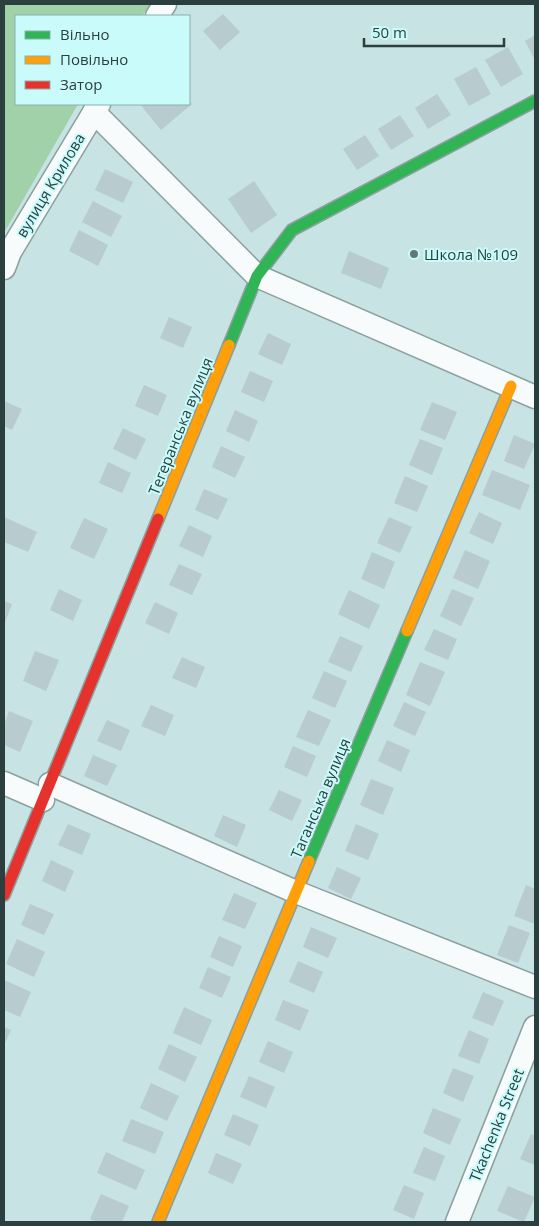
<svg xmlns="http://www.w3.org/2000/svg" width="539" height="1226" font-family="'Open Sans',sans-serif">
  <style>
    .forest { fill: #a0d1a8 }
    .building { fill: #b8cbcf }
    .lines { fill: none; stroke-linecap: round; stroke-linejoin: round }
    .street-casing { stroke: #8ca0a0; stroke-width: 25 }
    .fast-casing { stroke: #8ca0a0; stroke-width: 14 }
    .slow-casing { stroke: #8ca0a0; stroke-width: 14 }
    .jam-casing { stroke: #8ca0a0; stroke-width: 14 }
    .street { stroke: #f7fbfb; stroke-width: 22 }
    .fast { stroke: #30b455; stroke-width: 11 }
    .slow { stroke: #ff9f0a; stroke-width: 11 }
    .jam { stroke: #e5322d; stroke-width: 11 }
    .poi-dot { fill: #627878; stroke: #cafbfb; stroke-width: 2 }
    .labels { text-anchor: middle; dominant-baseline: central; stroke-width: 4; stroke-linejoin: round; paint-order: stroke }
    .street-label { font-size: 15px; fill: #2b3f3f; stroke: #cafbfb }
    .poi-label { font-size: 15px; fill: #2b3f3f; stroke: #cafbfb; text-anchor: start }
  </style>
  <rect width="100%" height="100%" fill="#c8e3e3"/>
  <path class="forest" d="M4,4H151L142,16H16V104H78L4,233Z"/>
  <g class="building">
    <path d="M223,14L240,32L220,50L203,31Z"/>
    <path d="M535,35V60L525,41Z"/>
    <path d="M508,47L523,74L501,87L485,60Z"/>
    <path d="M476,67L491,94L469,106L454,79Z"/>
    <path d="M437,94L451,115L428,129L415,108Z"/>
    <path d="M189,100L192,104L161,130L140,104H189Z"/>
    <path d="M400,115L414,136L391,150L378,129Z"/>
    <path d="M365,135L379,156L357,170L343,149Z"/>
    <path d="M105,169L133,182L123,203L95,190Z"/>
    <path d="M254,181L277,215L251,233L228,199Z"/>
    <path d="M93,201L122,216L111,237L82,222Z"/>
    <path d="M79,230L108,245L98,266L69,251Z"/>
    <path d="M349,251L389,268L381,289L341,273Z"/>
    <path d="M169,317L192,327L183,348L160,338Z"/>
    <path d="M268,333L291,344L282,365L258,354Z"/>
    <path d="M250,371L273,381L264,402L241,392Z"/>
    <path d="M144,385L167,395L158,416L135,406Z"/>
    <path d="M4,401L22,409L12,430L4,426Z"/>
    <path d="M432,402L457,412L445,440L420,430Z"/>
    <path d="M235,410L258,421L249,442L226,431Z"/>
    <path d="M123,428L146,439L136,460L113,449Z"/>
    <path d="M514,435L535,444L524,469L504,461Z"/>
    <path d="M420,439L443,448L432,475L409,465Z"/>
    <path d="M221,446L245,457L235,478L212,467Z"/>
    <path d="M108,462L131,473L122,493L99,483Z"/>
    <path d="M492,470L530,485L520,510L482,495Z"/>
    <path d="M405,476L428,486L417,512L394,503Z"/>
    <path d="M204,489L228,499L218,520L195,510Z"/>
    <path d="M479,512L502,523L493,544L469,533Z"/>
    <path d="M4,517L37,532L28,552L4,542Z"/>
    <path d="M389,517L412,527L400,553L377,543Z"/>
    <path d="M84,518L108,529L94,559L70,548Z"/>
    <path d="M189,525L212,536L203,557L179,546Z"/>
    <path d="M465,550L490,561L478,589L453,578Z"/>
    <path d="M372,552L395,562L384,589L361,579Z"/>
    <path d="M179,564L202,574L192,595L169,585Z"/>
    <path d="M59,589L82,600L73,621L50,610Z"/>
    <path d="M452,589L474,598L461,626L440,616Z"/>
    <path d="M349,590L380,605L369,629L338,614Z"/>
    <path d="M4,601L12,604L4,625Z"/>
    <path d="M155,602L178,613L169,634L145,623Z"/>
    <path d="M434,629L457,639L448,660L424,650Z"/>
    <path d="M340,636L363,646L351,672L328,662Z"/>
    <path d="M35,651L59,660L46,691L23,681Z"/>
    <path d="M182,657L205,667L196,688L172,678Z"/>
    <path d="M420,662L445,672L430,706L406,695Z"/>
    <path d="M324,671L347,681L335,708L312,698Z"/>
    <path d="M404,702L426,712L415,736L393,726Z"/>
    <path d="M151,705L174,715L165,736L141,726Z"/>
    <path d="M308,710L331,720L319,746L296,737Z"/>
    <path d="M9,711L33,721L20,752L4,745V725Z"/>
    <path d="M107,720L130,730L121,751L97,741Z"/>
    <path d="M387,740L410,750L401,772L378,761Z"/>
    <path d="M293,746L316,756L307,777L284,767Z"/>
    <path d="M93,755L117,765L107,786L84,776Z"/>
    <path d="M371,779L394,788L383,815L360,805Z"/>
    <path d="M279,790L302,800L292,821L269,810Z"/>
    <path d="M223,815L246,825L237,847L214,836Z"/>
    <path d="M68,824L91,834L82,855L58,845Z"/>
    <path d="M356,824L379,834L368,860L345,851Z"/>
    <path d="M51,860L74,871L65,892L42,881Z"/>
    <path d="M337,867L361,878L351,899L328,888Z"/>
    <path d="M526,885L535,889V924L514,916Z"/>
    <path d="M234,893L257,903L245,929L222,920Z"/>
    <path d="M30,904L54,914L44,935L21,925Z"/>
    <path d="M509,925L530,933L518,963L497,955Z"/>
    <path d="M311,927L337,938L328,958L303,947Z"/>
    <path d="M219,936L242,946L233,967L210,957Z"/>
    <path d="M17,939L45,952L34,977L6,964Z"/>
    <path d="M298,961L323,972L314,993L289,982Z"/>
    <path d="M208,967L231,977L222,998L199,988Z"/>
    <path d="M4,980L31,992L20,1017L4,1010Z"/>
    <path d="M483,992L504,1001L493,1026L472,1018Z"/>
    <path d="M283,1000L309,1010L300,1031L275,1020Z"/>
    <path d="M184,1007L212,1020L201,1045L173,1033Z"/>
    <path d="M4,1027L11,1030L4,1045Z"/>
    <path d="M469,1030L489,1039L479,1064L458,1056Z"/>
    <path d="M268,1041L293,1052L284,1073L259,1062Z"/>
    <path d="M169,1044L197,1057L185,1082L158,1069Z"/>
    <path d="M453,1068L474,1076L463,1102L443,1093Z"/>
    <path d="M249,1076L275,1087L266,1108L240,1097Z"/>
    <path d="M151,1083L179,1096L167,1121L140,1108Z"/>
    <path d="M433,1108L461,1119L450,1145L423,1133Z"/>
    <path d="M233,1114L259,1125L250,1146L224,1135Z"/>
    <path d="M131,1119L164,1132L155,1154L122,1141Z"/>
    <path d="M531,1134L535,1136V1165L520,1159Z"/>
    <path d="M424,1147L445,1156L435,1181L413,1173Z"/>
    <path d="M106,1152L145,1170L136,1190L97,1173Z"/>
    <path d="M216,1153L242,1164L233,1184L208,1173Z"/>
    <path d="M404,1185L424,1193L414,1219L393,1210Z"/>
    <path d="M508,1186L535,1197L524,1222L497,1211Z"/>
    <path d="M101,1194L129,1206L122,1222H98L90,1219Z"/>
  </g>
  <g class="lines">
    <g class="street-casing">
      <g id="street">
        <path d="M157,16L165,4"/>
        <path d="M94,112L257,276L535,397"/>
        <path d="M4,268L10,252L99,104"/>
        <path d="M4,783L43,800"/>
        <path d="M50,784L296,892L535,987"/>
        <path d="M457,1222L535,1027"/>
      </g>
    </g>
    <g class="fast-casing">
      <g id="fast">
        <path d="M229,345L257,276L292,230L535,101"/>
        <path d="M309,861L407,631"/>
      </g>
    </g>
    <g class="slow-casing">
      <g id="slow">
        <path d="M158,519L229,345"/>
        <path d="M407,631L511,386"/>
        <path d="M158,1222L309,861"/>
      </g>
    </g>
    <g class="jam-casing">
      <path id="jam" d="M4,895L158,519"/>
    </g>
    <use href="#street" class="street"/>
    <use href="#fast" class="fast"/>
    <use href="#slow" class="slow"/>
    <use href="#jam" class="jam"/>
  </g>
  <circle class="poi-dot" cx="414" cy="254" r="5"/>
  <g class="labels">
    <g class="street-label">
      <text transform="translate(50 185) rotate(-59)">вулиця Крилова</text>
      <text transform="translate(180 426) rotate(-68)">Тегеранська вулиця</text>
      <text transform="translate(320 798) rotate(-67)">Таганська вулиця</text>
      <text transform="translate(496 1125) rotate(-68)">Tkachenka Street</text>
    </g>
    <g class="poi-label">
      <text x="424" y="254">Школа №109</text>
    </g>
  </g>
  <rect width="539" height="1226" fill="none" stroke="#2b3f3f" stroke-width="10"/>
  <rect x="15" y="15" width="175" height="90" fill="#cafbfb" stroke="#8ab0b0"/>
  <rect x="25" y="31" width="25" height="8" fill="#30b455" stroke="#8ab0b0"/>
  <text x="60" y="40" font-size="15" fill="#2b3f3f">Вільно</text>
  <rect x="25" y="56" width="25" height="8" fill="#ff9f0a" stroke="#8ab0b0"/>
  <text x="60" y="65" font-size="15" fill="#2b3f3f">Повільно</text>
  <rect x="25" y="81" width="25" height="8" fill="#e5322d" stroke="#8ab0b0"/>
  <text x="60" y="90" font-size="15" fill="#2b3f3f">Затор</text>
  <path d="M364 38v8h140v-8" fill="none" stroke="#2b3f3f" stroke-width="2.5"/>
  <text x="372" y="38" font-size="15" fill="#2b3f3f" stroke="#cafbfb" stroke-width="4" paint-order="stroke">50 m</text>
</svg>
